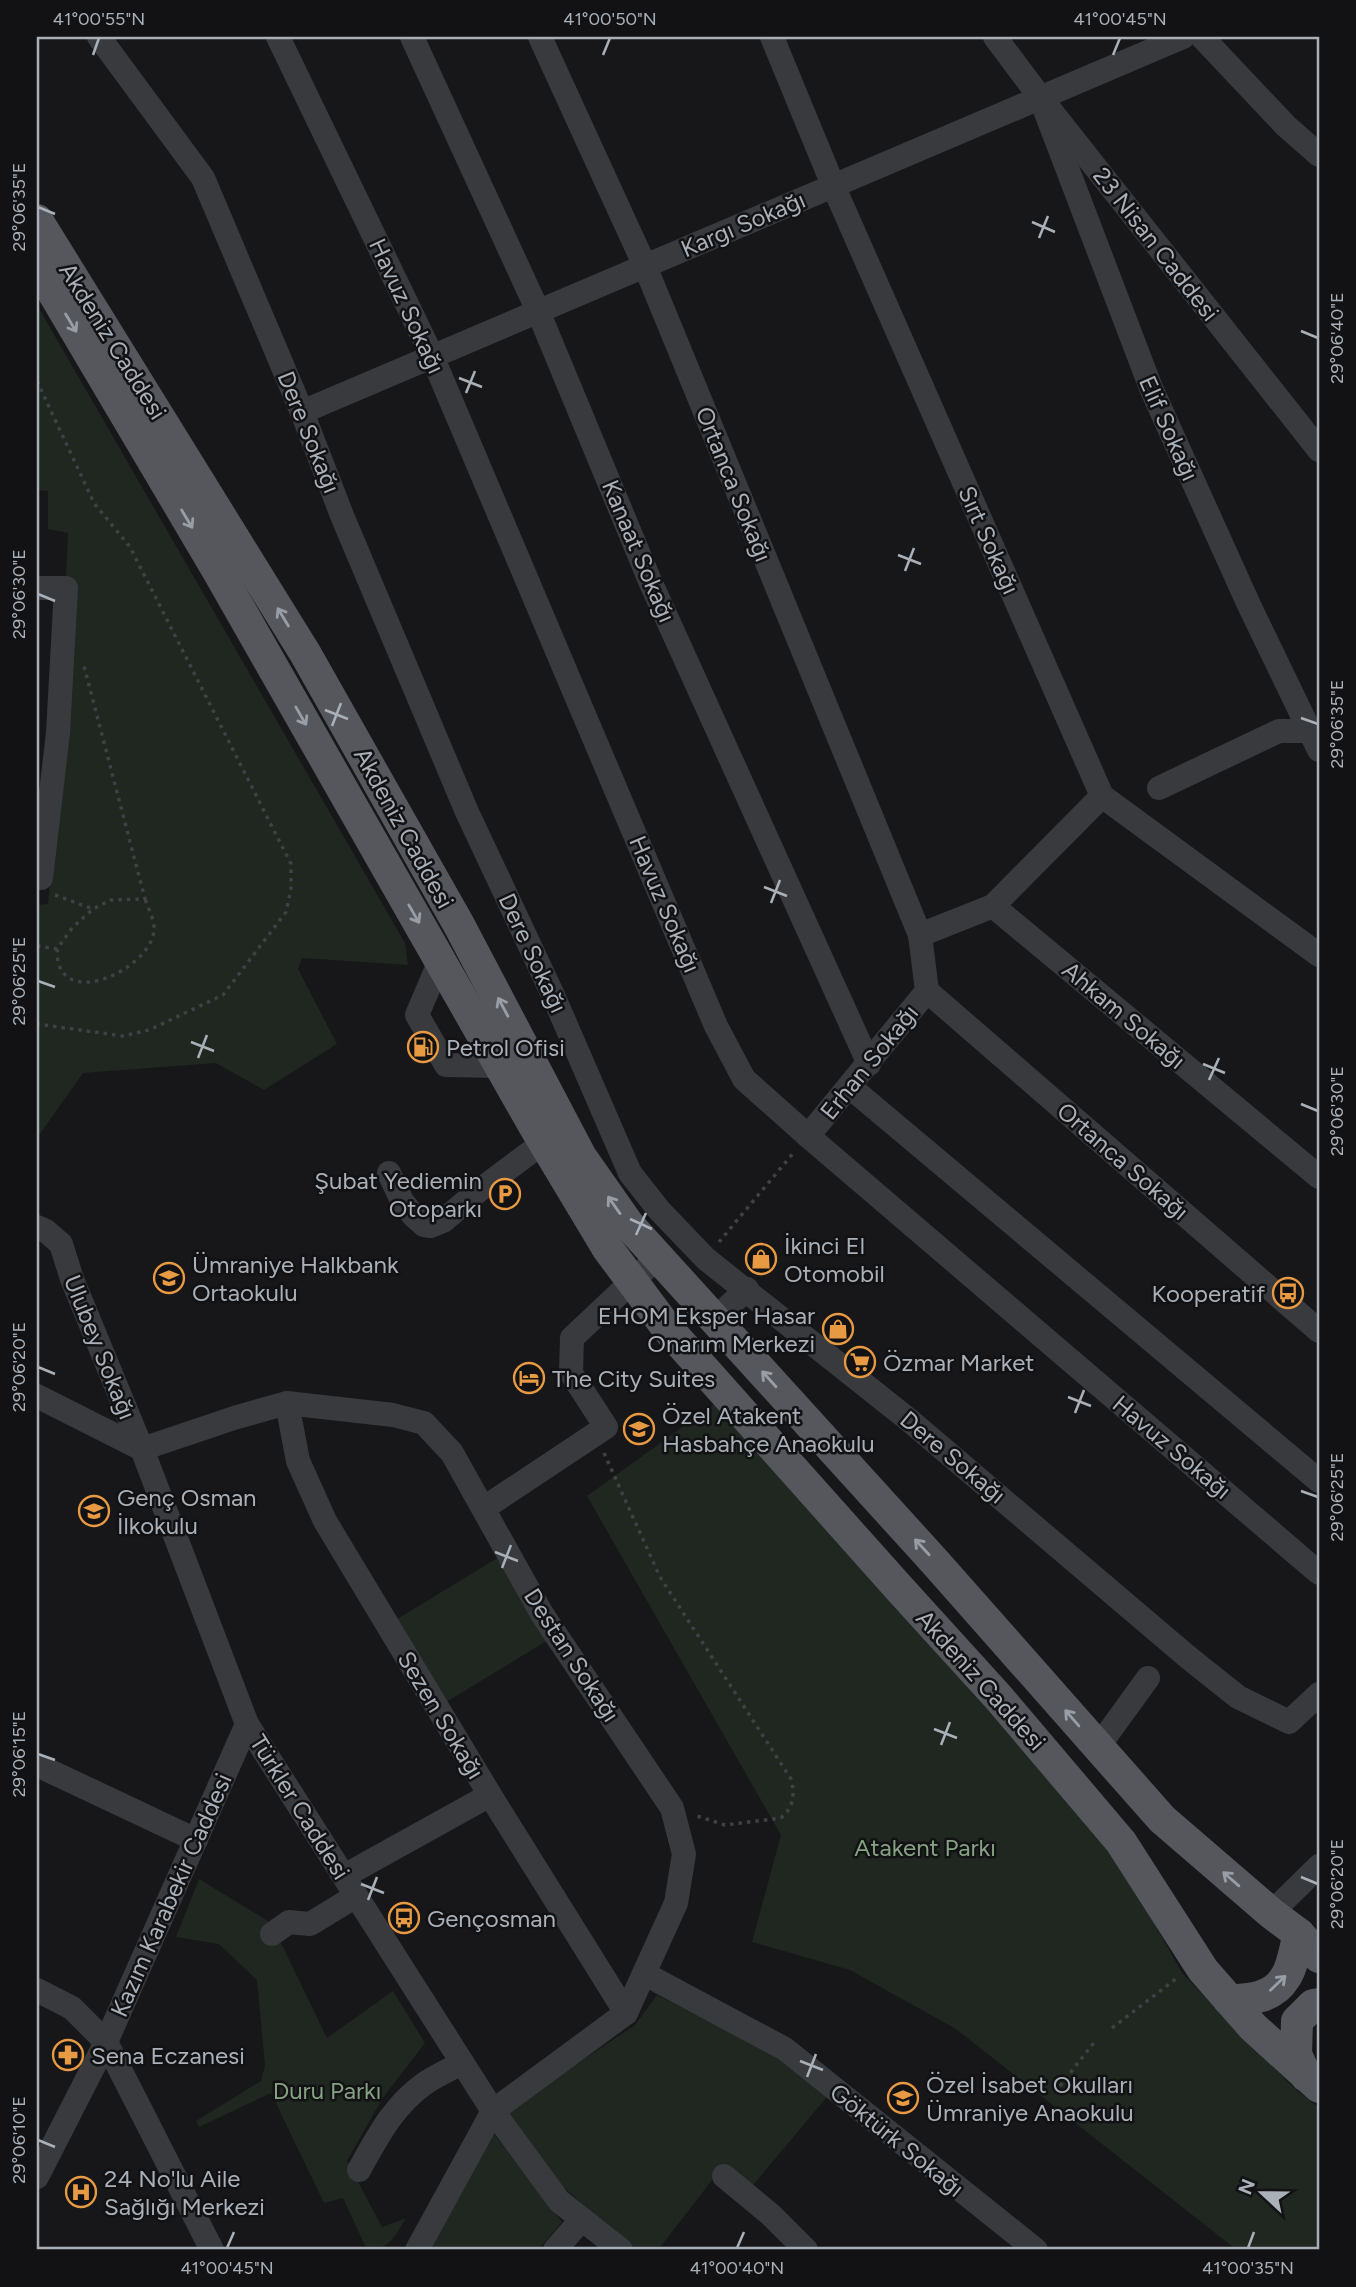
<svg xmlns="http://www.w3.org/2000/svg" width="1356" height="2287" font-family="Figtree,sans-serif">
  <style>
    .green { fill: #1f2720 }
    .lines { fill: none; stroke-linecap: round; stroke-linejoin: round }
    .path { stroke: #3f4145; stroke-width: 3.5; stroke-dasharray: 3.5 5; stroke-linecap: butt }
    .minor { stroke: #383a3e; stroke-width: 24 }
    .major { stroke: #55575d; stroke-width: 32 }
    .oneway { stroke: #999ea6 }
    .ticks { fill: none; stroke: #aab0b8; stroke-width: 2.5 }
    .labels { text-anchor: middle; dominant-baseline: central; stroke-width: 5; stroke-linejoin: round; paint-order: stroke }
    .street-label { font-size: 24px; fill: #aab0b8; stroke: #121214 }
    .poi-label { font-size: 24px; fill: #aab0b8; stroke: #121214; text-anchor: start }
    .park-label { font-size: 24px; fill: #85a282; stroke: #121214 }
    .neatline { fill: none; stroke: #aab0b8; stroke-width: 2.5 }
    .ticks-label { font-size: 18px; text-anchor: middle; fill: #aab0b8 }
  </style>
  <rect width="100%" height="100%" fill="#171719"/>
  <g class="green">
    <path d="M37,305L405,943L408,965L302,958L298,969L337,1044L264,1090L216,1063L83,1073L37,1138V905L48,904L75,645L76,584L66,577L68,533L48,529V491L37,490Z"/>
    <path d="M721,1399L1112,1848L1182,1973L1293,2087L1319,2108V2250H1231L1233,2247L956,2029L850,1970L752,1942L781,1835L587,1496Z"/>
    <path d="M499,1557L548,1640L443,1704L394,1621Z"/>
    <path d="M199,1879L268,1921L283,1947L327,2038L393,1991L425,2043L382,2099L347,2161L382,2227L406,2218C395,2236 390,2250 367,2250L343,2198L324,2203L271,2093L199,2127L196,2121L261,2081L265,2065L257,1980L219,1944L176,1937Z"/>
    <path d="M657,1995L788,2061L827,2097L753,2185L723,2166L658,2250H635L561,2185L505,2112L635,2025Z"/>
    <path d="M490,2129L562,2222L538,2250H422Z"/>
  </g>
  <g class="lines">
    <g class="path">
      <path d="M37,381L94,503L130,547L291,864V889L286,912L223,995L149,1030L123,1036L37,1024"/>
      <path d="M55,895L93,909L111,900L145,899L84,666"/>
      <path d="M37,946L57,949L72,928L93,909"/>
      <path d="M57,949C58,953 57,961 59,965C74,1006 152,965 154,930C155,921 148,908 145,899"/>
      <path d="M719,1242L795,1151"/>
      <path d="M604,1453L660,1577L791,1779C795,1794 794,1807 781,1818L725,1825L697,1816"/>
      <path d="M1112,2028L1177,1978"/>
      <path d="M1060,2086L1096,2040"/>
    </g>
    <g class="minor">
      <path d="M99,37L203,178L302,412L343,518L467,812L552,993L630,1173L659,1210L706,1259L909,1420L1189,1658L1238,1697L1289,1722L1319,1694"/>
      <path d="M278,37L432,356L716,1026L744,1079L808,1136L1319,1573"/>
      <path d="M412,37L538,311L650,581L869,1064"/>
      <path d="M540,37L645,266L920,935L927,991L808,1136"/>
      <path d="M772,37L833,185L1102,796L1319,955"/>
      <path d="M995,37L1040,97L1319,450"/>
      <path d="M1202,37L1286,126L1319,155"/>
      <path d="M1040,97L1151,388L1249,605L1319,750"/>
      <path d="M302,412L1183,37"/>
      <path d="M37,588H66L58,733L41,878"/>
      <path d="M1159,788L1279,731H1311L1319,729"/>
      <path d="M993,906L1319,1177"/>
      <path d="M920,935L993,906L1102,796"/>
      <path d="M440,961L417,1015L446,1065L500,1066"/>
      <path d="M927,991L1319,1331"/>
      <path d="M850,1087L1319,1481"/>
      <path d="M389,1173L402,1201L413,1215L424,1225L431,1226L443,1221L477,1192L544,1142"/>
      <path d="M37,1227L46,1231L61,1244L72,1279L142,1449L234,1418L287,1403L393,1415L424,1423L452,1453L542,1614L672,1808L684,1854L676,1903L626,2013L493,2111L417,2250"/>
      <path d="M715,1319L747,1289"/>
      <path d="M37,1396L142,1449L247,1724L493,2111L559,2201L621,2250"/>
      <path d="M287,1403L298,1461L325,1521L490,1795L626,2013"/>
      <path d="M484,1508L606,1427L571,1373L572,1338L658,1257"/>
      <path d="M1098,1747L1148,1678"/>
      <path d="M37,1765L196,1840"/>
      <path d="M344,1876L490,1795"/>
      <path d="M1271,1913L1319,1866"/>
      <path d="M272,1934L289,1922L310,1924L356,1896"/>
      <path d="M645,1974L785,2049L1036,2250"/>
      <path d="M37,1990L72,2008L106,2042L212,2250"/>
      <path d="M359,2170C377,2138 393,2106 424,2084C435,2076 449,2070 462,2063"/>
      <path d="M724,2176L771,2215L806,2250"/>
      <path d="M37,2177L106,2042L247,1724"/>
      <path d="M555,2250L582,2219"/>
    </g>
    <g class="major">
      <path d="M37,220L305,653L459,925L581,1157L628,1224L935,1562L1162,1819L1271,1913L1299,1934L1319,1957"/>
      <path d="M37,265L218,571L536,1129L608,1249L667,1328L898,1587L998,1697L1121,1842L1203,1970L1253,2027L1319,2087"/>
      <path d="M1229,2000C1249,2000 1273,1998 1285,1978C1293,1967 1295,1947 1299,1934"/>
      <path d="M1306,2076L1296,2054L1297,2021L1313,2005L1319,2004"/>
    </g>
  </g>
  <defs><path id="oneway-shaft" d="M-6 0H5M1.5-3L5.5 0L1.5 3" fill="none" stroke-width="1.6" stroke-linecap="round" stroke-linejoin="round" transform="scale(1.75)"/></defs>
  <g class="oneway">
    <use href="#oneway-shaft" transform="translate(71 323) rotate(59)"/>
    <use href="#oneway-shaft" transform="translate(187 519) rotate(59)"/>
    <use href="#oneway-shaft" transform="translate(283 617) rotate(-121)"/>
    <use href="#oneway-shaft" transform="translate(301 716) rotate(60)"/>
    <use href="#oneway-shaft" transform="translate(414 914) rotate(60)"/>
    <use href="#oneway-shaft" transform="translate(503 1007) rotate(-118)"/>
    <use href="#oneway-shaft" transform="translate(614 1205) rotate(-125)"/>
    <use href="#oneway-shaft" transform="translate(769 1379) rotate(-132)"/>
    <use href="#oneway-shaft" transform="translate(922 1547) rotate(-133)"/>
    <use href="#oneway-shaft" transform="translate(1072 1718) rotate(-131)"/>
    <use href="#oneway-shaft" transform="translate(1231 1879) rotate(-139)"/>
    <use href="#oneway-shaft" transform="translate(1278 1983) rotate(-44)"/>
  </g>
  <path class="ticks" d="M93,55L99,38M603,55L610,38M1113,55L1120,38M38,207L55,214M1032,222L1055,232M1039,238L1048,216M1301,331L1318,338M459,378L482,387M466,393L475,371M898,555L921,564M905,571L914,548M38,594L55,601M325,710L348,719M1301,718L1318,724M332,726L341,703M764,887L787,896M771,903L780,880M38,981L55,987M191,1042L214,1051M198,1058L207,1035M1203,1064L1225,1073M1209,1080L1219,1058M1301,1104L1318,1111M630,1219L652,1229M636,1235L646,1213M38,1367L55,1374M1068,1397L1091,1406M1075,1413L1084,1390M1301,1491L1318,1497M495,1552L518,1561M502,1568L511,1545M934,1729L957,1738M941,1745L950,1722M38,1754L55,1760M1301,1877L1318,1884M361,1884L384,1893M368,1900L377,1877M800,2061L823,2070M807,2077L816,2054M38,2140L55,2147M227,2248L234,2232M737,2248L744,2232M1248,2248L1254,2232"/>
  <defs>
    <g id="fuel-ring" transform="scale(1.575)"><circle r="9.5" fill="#121214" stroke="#e79a42" stroke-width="1.5"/><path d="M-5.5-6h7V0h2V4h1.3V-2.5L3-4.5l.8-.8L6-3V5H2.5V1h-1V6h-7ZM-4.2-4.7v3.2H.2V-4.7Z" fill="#e79a42"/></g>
    <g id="parking-ring" transform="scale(1.575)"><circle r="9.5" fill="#121214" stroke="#e79a42" stroke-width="1.5"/><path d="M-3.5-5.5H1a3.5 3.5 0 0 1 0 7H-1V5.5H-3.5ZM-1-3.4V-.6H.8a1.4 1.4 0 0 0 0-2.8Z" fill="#e79a42"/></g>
    <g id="shop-ring" transform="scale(1.575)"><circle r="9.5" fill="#121214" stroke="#e79a42" stroke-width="1.5"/><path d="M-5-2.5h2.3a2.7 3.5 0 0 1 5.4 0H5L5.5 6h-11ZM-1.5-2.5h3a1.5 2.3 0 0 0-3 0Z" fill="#e79a42"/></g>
    <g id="school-ring" transform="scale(1.575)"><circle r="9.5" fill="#121214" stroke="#e79a42" stroke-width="1.5"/><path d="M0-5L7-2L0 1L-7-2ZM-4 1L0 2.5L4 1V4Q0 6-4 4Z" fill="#e79a42"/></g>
    <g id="bus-ring" transform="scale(1.575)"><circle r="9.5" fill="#121214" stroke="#e79a42" stroke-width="1.5"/><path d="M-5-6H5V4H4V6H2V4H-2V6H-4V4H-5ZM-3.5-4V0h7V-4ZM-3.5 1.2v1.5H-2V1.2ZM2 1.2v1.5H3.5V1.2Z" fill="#e79a42"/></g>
    <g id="supermarket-ring" transform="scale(1.575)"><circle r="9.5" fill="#121214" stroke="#e79a42" stroke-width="1.5"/><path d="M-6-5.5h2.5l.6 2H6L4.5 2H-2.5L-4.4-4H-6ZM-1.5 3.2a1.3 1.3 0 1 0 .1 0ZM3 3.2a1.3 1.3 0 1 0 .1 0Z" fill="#e79a42"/></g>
    <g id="hotel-ring" transform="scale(1.575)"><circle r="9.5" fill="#121214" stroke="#e79a42" stroke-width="1.5"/><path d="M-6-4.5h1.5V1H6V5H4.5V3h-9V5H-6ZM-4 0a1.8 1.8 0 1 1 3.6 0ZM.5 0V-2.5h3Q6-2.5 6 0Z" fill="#e79a42"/></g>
    <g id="pharmacy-ring" transform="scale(1.575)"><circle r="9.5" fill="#121214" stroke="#e79a42" stroke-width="1.5"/><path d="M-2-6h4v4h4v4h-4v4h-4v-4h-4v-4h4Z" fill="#e79a42"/></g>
    <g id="hospital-ring" transform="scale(1.575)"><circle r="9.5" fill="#121214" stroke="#e79a42" stroke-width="1.5"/><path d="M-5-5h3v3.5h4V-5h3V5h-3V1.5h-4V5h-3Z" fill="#e79a42"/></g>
  </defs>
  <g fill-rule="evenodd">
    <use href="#fuel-ring" x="423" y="1047"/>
    <use href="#parking-ring" x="505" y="1194"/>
    <use href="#shop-ring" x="761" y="1259"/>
    <use href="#school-ring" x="169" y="1278"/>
    <use href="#bus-ring" x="1288" y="1293"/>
    <use href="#shop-ring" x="838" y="1329"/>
    <use href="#supermarket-ring" x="860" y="1362"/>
    <use href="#hotel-ring" x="529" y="1378"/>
    <use href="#school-ring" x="639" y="1429"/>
    <use href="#school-ring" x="94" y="1511"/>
    <use href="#bus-ring" x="404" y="1918"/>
    <use href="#pharmacy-ring" x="68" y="2055"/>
    <use href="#school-ring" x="903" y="2098"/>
    <use href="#hospital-ring" x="81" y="2192"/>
  </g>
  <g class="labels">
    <g class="street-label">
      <text transform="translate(743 224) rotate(-23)">Kargı Sokağı</text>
      <text transform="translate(1156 244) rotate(52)">23 Nisan Caddesi</text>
      <text transform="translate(407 306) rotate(65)">Havuz Sokağı</text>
      <text transform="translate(113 341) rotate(58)">Akdeniz Caddesi</text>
      <text transform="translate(1169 428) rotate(66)">Elif Sokağı</text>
      <text transform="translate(309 432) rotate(68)">Dere Sokağı</text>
      <text transform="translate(734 484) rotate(68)">Ortanca Sokağı</text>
      <text transform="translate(989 540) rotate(66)">Sırt Sokağı</text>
      <text transform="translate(639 551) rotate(67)">Kanaat Sokağı</text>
      <text transform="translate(404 828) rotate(61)">Akdeniz Caddesi</text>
      <text transform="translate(665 904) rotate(67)">Havuz Sokağı</text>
      <text transform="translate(533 953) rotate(65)">Dere Sokağı</text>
      <text transform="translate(1124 1015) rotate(40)">Ahkam Sokağı</text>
      <text transform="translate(869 1062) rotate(-51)">Erhan Sokağı</text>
      <text transform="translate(1123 1161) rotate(41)">Ortanca Sokağı</text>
      <text transform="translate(100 1347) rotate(68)">Ulubey Sokağı</text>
      <text transform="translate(1172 1447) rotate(40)">Havuz Sokağı</text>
      <text transform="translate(953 1457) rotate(40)">Dere Sokağı</text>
      <text transform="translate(572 1655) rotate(57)">Destan Sokağı</text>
      <text transform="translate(981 1680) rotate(48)">Akdeniz Caddesi</text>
      <text transform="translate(441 1715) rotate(59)">Sezen Sokağı</text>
      <text transform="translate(300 1807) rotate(58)">Türkler Caddesi</text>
      <text transform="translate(171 1895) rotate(-66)">Kazım Karabekir Caddesi</text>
      <text transform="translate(897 2140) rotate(39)">Göktürk Sokağı</text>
    </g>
    <g class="poi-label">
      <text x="446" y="1047">Petrol Ofisi</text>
      <text x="482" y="1180" text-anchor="end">Şubat Yediemin<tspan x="482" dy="28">Otoparkı</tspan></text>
      <text x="784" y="1245">İkinci El<tspan x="784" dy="28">Otomobil</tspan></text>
      <text x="192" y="1264">Ümraniye Halkbank<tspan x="192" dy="28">Ortaokulu</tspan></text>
      <text x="1265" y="1293" text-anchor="end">Kooperatif</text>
      <text x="815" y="1315" text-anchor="end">EHOM Eksper Hasar<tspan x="815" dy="28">Onarım Merkezi</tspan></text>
      <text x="883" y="1362">Özmar Market</text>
      <text x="552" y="1378">The City Suites</text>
      <text x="662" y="1415">Özel Atakent<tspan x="662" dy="28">Hasbahçe Anaokulu</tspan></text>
      <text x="117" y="1497">Genç Osman<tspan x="117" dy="28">İlkokulu</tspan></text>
      <text x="427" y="1918">Gençosman</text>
      <text x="91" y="2055">Sena Eczanesi</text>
      <text x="926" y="2084">Özel İsabet Okulları<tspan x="926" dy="28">Ümraniye Anaokulu</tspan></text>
      <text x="104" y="2178">24 No'lu Aile<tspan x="104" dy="28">Sağlığı Merkezi</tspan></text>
    </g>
    <g class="park-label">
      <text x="925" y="1847">Atakent Parkı</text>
      <text x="327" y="2090">Duru Parkı</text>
    </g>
  </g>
  <rect width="1356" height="2287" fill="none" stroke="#121214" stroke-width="77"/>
  <g transform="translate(1262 2193) rotate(292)" stroke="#121214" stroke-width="5" paint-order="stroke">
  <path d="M0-5L12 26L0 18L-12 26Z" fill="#aab0b8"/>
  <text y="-10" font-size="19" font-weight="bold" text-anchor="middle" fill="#aab0b8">N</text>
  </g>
  <rect x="38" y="38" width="1280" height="2210" class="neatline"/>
  <g class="ticks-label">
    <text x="99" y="25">41°00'55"N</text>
    <text x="610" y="25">41°00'50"N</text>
    <text x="1120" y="25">41°00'45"N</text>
    <text transform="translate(19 207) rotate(-90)" y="6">29°06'35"E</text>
    <text transform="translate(1337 338) rotate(-90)" y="6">29°06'40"E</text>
    <text transform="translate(19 594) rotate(-90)" y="6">29°06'30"E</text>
    <text transform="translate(1337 724) rotate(-90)" y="6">29°06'35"E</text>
    <text transform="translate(19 981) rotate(-90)" y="6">29°06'25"E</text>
    <text transform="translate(1337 1111) rotate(-90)" y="6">29°06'30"E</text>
    <text transform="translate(19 1367) rotate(-90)" y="6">29°06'20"E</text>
    <text transform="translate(1337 1497) rotate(-90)" y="6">29°06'25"E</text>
    <text transform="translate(19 1754) rotate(-90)" y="6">29°06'15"E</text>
    <text transform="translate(1337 1884) rotate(-90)" y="6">29°06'20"E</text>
    <text transform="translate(19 2140) rotate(-90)" y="6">29°06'10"E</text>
    <text x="227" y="2274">41°00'45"N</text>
    <text x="737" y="2274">41°00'40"N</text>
    <text x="1248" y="2274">41°00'35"N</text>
  </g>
</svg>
